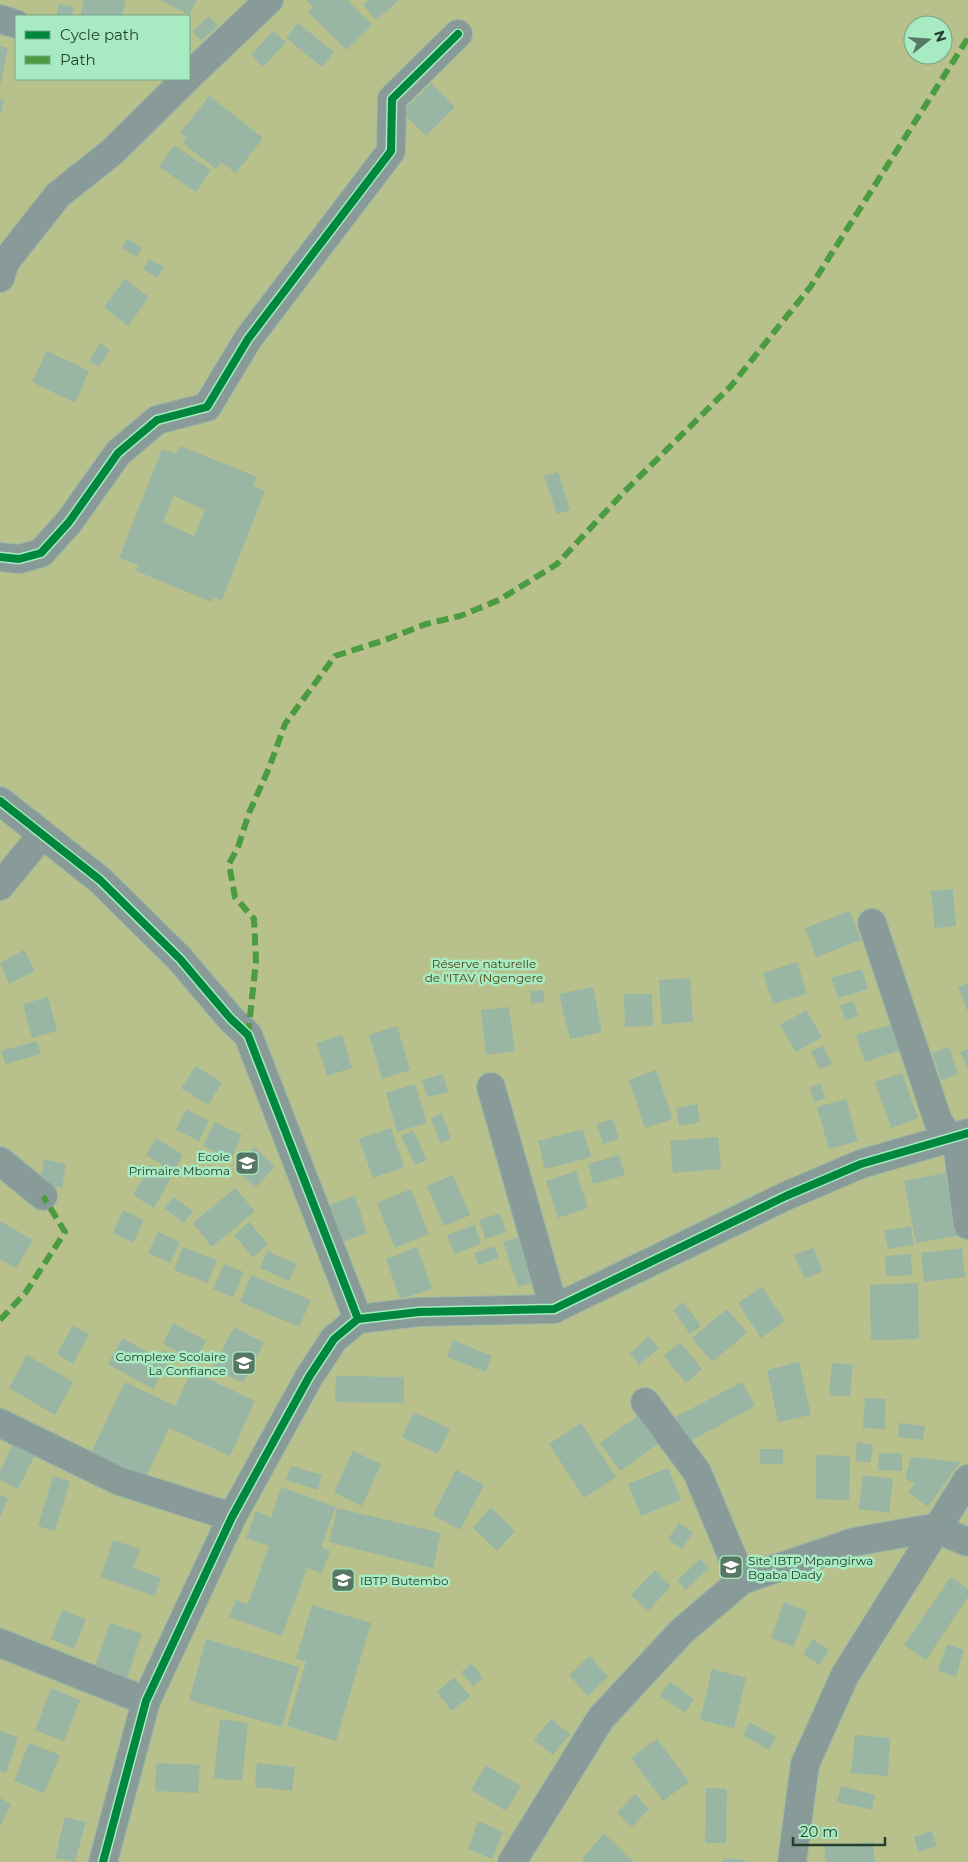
<svg xmlns="http://www.w3.org/2000/svg" width="968" height="1862" font-family="Montserrat,sans-serif">
  <style>
    .green { fill: #b8c08c; fill-rule: evenodd }
    .building { fill: #99b6a5; fill-rule: evenodd }
    .lines { fill: none; stroke-linecap: round; stroke-linejoin: round }
    .minor-casing { stroke: #99b7a6; stroke-width: 30 }
    .minor { stroke: #899b98; stroke-width: 28 }
    .quiet { stroke: #4b9b41; stroke-width: 6; stroke-dasharray: 12 6; stroke-linecap: butt }
    .cycleway-casing { stroke: #a8eac2; stroke-width: 11 }
    .cycleway { stroke: #00873e; stroke-width: 8 }
    .labels { text-anchor: middle; dominant-baseline: central; stroke-width: 5; stroke-linejoin: round; paint-order: stroke }
    .park-label { font-size: 12px; fill: #504614; stroke: #a8eac2 }
    .poi-label { font-size: 12px; fill: #254030; stroke: #a8eac2; text-anchor: end }
  </style>
  <rect width="100%" height="100%" fill="#b7dbc6"/>
  <path class="green" d="M0,0H968V1862H0ZM16,16H189V79H16ZM913,25H943V55H913Z"/>
  <g class="building">
    <path d="M84,0H126L122,16H80Z"/>
    <path d="M160,0H197L189,15Z"/>
    <path d="M306,0H349L348,1L372,25L347,50L308,12L313,7Z"/>
    <path d="M368,0H399L376,20L363,5Z"/>
    <path d="M59,4L74,7L72,16H56Z"/>
    <path d="M209,16L218,26L201,41L193,31Z"/>
    <path d="M298,23L334,52L322,67L286,38Z"/>
    <path d="M273,31L286,42L263,67L251,55Z"/>
    <path d="M0,46L8,48L1,83H0Z"/>
    <path d="M431,83L455,107L426,136L402,112Z"/>
    <path d="M209,96L263,138L236,173L221,162L216,169L183,143L186,137L180,133Z"/>
    <path d="M0,99L4,100L1,112H0Z"/>
    <path d="M174,145L211,170L196,192L159,167Z"/>
    <path d="M128,239L142,248L136,257L122,248Z"/>
    <path d="M149,259L164,267L157,278L143,269Z"/>
    <path d="M125,279L149,297L128,326L104,307Z"/>
    <path d="M100,343L110,350L99,367L89,361Z"/>
    <path d="M47,351L89,371L75,403L32,382Z"/>
    <path d="M180,446L257,477L253,486L265,491L222,600L214,597L212,602L136,571L138,565L119,558L162,449L176,454ZM174,496L205,510L194,536L163,522Z"/>
    <path d="M558,472L570,510L557,514L544,476Z"/>
    <path d="M953,889L956,926L935,928L931,891Z"/>
    <path d="M850,911L861,940L816,957L805,928Z"/>
    <path d="M24,950L35,971L9,984L0,963Z"/>
    <path d="M797,962L807,994L773,1004L763,973Z"/>
    <path d="M862,969L868,989L838,998L831,978Z"/>
    <path d="M690,978L693,1022L662,1024L659,980Z"/>
    <path d="M968,983V1012L958,987Z"/>
    <path d="M593,987L602,1032L570,1039L559,994Z"/>
    <path d="M543,990L545,1002L531,1004L530,991Z"/>
    <path d="M624,994H652L653,1026L625,1027Z"/>
    <path d="M48,997L57,1031L32,1038L23,1004Z"/>
    <path d="M853,1001L858,1016L845,1020L840,1005Z"/>
    <path d="M509,1007L515,1051L486,1055L481,1010Z"/>
    <path d="M806,1010L822,1037L796,1052L780,1025Z"/>
    <path d="M893,1024L901,1050L865,1062L856,1035Z"/>
    <path d="M397,1026L410,1070L382,1079L369,1035Z"/>
    <path d="M342,1035L352,1068L327,1076L317,1043Z"/>
    <path d="M37,1041L41,1054L5,1064L1,1051Z"/>
    <path d="M823,1045L832,1064L819,1069L811,1051Z"/>
    <path d="M949,1047L958,1074L941,1080L932,1053Z"/>
    <path d="M968,1049V1070L960,1052Z"/>
    <path d="M196,1066L222,1083L208,1105L181,1088Z"/>
    <path d="M656,1070L673,1119L645,1128L629,1080Z"/>
    <path d="M902,1073L918,1118L891,1128L875,1082Z"/>
    <path d="M443,1074L448,1092L427,1097L422,1080Z"/>
    <path d="M415,1084L427,1123L397,1132L386,1093Z"/>
    <path d="M821,1084L825,1099L814,1102L810,1087Z"/>
    <path d="M846,1099L858,1141L829,1149L817,1107Z"/>
    <path d="M697,1104L700,1122L679,1126L676,1108Z"/>
    <path d="M186,1109L209,1121L199,1141L176,1130Z"/>
    <path d="M442,1113L451,1139L440,1143L431,1118Z"/>
    <path d="M613,1119L619,1139L603,1144L596,1124Z"/>
    <path d="M214,1122L242,1135L231,1160L203,1146Z"/>
    <path d="M391,1128L404,1167L373,1178L359,1139Z"/>
    <path d="M583,1129L591,1157L545,1169L538,1141Z"/>
    <path d="M413,1130L427,1160L415,1165L401,1136Z"/>
    <path d="M718,1137L721,1169L673,1173L670,1141Z"/>
    <path d="M156,1138L183,1155L173,1172L146,1155Z"/>
    <path d="M255,1147L275,1167L255,1188L234,1167Z"/>
    <path d="M619,1155L625,1175L593,1184L588,1164Z"/>
    <path d="M44,1159L66,1164L62,1188L40,1184Z"/>
    <path d="M150,1165L171,1178L154,1208L133,1195Z"/>
    <path d="M576,1171L588,1208L558,1218L546,1181Z"/>
    <path d="M945,1173L957,1236L916,1243L904,1181Z"/>
    <path d="M453,1175L470,1215L444,1226L427,1186Z"/>
    <path d="M235,1188L255,1211L212,1247L193,1223Z"/>
    <path d="M411,1189L429,1234L395,1248L377,1203Z"/>
    <path d="M355,1196L367,1233L342,1242L329,1205Z"/>
    <path d="M173,1197L193,1211L184,1223L164,1208Z"/>
    <path d="M123,1210L144,1220L133,1243L113,1233Z"/>
    <path d="M500,1213L506,1232L485,1239L479,1220Z"/>
    <path d="M0,1221L33,1240L16,1268L0,1259Z"/>
    <path d="M249,1222L268,1244L253,1257L234,1235Z"/>
    <path d="M475,1225L481,1244L454,1254L447,1235Z"/>
    <path d="M911,1226L914,1245L888,1249L884,1231Z"/>
    <path d="M158,1232L180,1242L170,1263L148,1253Z"/>
    <path d="M529,1234L544,1279L518,1287L503,1242Z"/>
    <path d="M494,1246L499,1258L479,1265L474,1253Z"/>
    <path d="M183,1247L217,1260L208,1283L174,1270Z"/>
    <path d="M417,1247L432,1289L400,1299L386,1259Z"/>
    <path d="M813,1248L823,1271L805,1279L794,1255Z"/>
    <path d="M962,1248L965,1277L924,1282L921,1253Z"/>
    <path d="M267,1251L297,1264L289,1281L260,1268Z"/>
    <path d="M911,1254L912,1275L886,1276L885,1256Z"/>
    <path d="M224,1264L244,1272L233,1297L213,1289Z"/>
    <path d="M251,1275L311,1300L299,1327L240,1302Z"/>
    <path d="M918,1283L919,1339L871,1340L870,1285Z"/>
    <path d="M762,1287L785,1321L761,1338L738,1303Z"/>
    <path d="M683,1302L701,1326L690,1334L673,1310Z"/>
    <path d="M727,1309L747,1333L712,1362L692,1338Z"/>
    <path d="M173,1323L206,1341L195,1361L163,1344Z"/>
    <path d="M73,1325L89,1334L73,1364L57,1354Z"/>
    <path d="M234,1327L264,1343L243,1383L213,1367Z"/>
    <path d="M649,1336L659,1348L639,1365L630,1353Z"/>
    <path d="M122,1338L159,1358L163,1350L172,1355L153,1389L108,1364Z"/>
    <path d="M453,1340L492,1356L486,1372L447,1357Z"/>
    <path d="M680,1342L702,1369L686,1383L664,1356Z"/>
    <path d="M27,1355L73,1382L55,1415L9,1388Z"/>
    <path d="M799,1362L811,1415L778,1422L767,1370Z"/>
    <path d="M832,1363L853,1365L850,1397L829,1395Z"/>
    <path d="M192,1371L255,1401L230,1456L169,1428L144,1481L90,1455L125,1382L175,1406Z"/>
    <path d="M336,1376L404,1377V1403L335,1402Z"/>
    <path d="M742,1382L755,1406L685,1444L672,1419Z"/>
    <path d="M865,1398L886,1399L885,1429L863,1428Z"/>
    <path d="M414,1412L450,1429L438,1454L402,1437Z"/>
    <path d="M639,1415L659,1443L620,1471L600,1443Z"/>
    <path d="M581,1423L616,1477L584,1498L549,1444Z"/>
    <path d="M899,1423L925,1426L923,1440L898,1437Z"/>
    <path d="M857,1442L873,1445L870,1463L855,1461Z"/>
    <path d="M13,1444L35,1455L18,1489L0,1480V1471Z"/>
    <rect x="760" y="1449" width="23" height="15"/>
    <path d="M353,1451L381,1464L362,1506L334,1492Z"/>
    <path d="M879,1453L902,1454V1471L878,1470Z"/>
    <path d="M816,1455L850,1456L849,1500L816,1499Z"/>
    <path d="M911,1457L960,1462L928,1507L908,1492L915,1483L905,1479Z"/>
    <path d="M291,1466L322,1475L318,1490L286,1480Z"/>
    <path d="M668,1468L681,1500L641,1516L628,1484Z"/>
    <path d="M456,1470L484,1485L460,1530L433,1515Z"/>
    <path d="M863,1475L893,1479L889,1513L859,1509Z"/>
    <path d="M53,1476L70,1481L55,1531L38,1526Z"/>
    <path d="M281,1487L336,1507L321,1547L330,1551L322,1573L307,1568L282,1636L229,1617L236,1600L248,1604L269,1546L246,1538L256,1511L271,1517Z"/>
    <path d="M0,1495L8,1498L0,1518Z"/>
    <path d="M491,1507L515,1531L497,1551L473,1528Z"/>
    <path d="M337,1508L441,1533L433,1568L329,1542Z"/>
    <path d="M679,1523L693,1533L682,1549L668,1539Z"/>
    <path d="M113,1540L140,1549L133,1568L161,1578L155,1596L101,1577Z"/>
    <path d="M700,1559L709,1568L686,1590L677,1581Z"/>
    <path d="M655,1570L671,1586L648,1611L631,1595Z"/>
    <path d="M951,1577L968,1589V1597L926,1660L904,1645Z"/>
    <path d="M784,1602L807,1611L794,1647L771,1638Z"/>
    <path d="M312,1605L371,1623L336,1741L287,1726L306,1662L296,1659Z"/>
    <path d="M62,1610L86,1619L74,1649L51,1639Z"/>
    <path d="M110,1623L142,1634L127,1678L95,1666Z"/>
    <path d="M206,1639L299,1667L282,1727L189,1700Z"/>
    <path d="M813,1639L829,1650L819,1665L803,1654Z"/>
    <path d="M947,1644L964,1650L956,1677L938,1671Z"/>
    <path d="M590,1656L608,1677L588,1696L569,1675Z"/>
    <path d="M472,1664L483,1678L473,1686L461,1672Z"/>
    <path d="M712,1669L746,1678L734,1728L700,1720Z"/>
    <path d="M454,1677L470,1696L452,1711L437,1692Z"/>
    <path d="M670,1682L694,1699L685,1713L660,1696Z"/>
    <path d="M51,1688L80,1700L64,1741L35,1730Z"/>
    <path d="M220,1719L248,1723L242,1781L214,1778Z"/>
    <path d="M551,1719L570,1734L553,1755L534,1740Z"/>
    <path d="M750,1722L776,1737L769,1750L743,1735Z"/>
    <path d="M0,1731L18,1737L6,1773L0,1771Z"/>
    <path d="M855,1735L890,1738L888,1776L851,1773Z"/>
    <path d="M657,1739L689,1782L663,1801L631,1758Z"/>
    <path d="M29,1743L60,1755L44,1793L14,1781Z"/>
    <path d="M156,1763L200,1765L198,1793L155,1791Z"/>
    <path d="M257,1763L295,1767L292,1791L255,1787Z"/>
    <path d="M486,1765L521,1786L506,1811L471,1790Z"/>
    <path d="M841,1786L875,1795L872,1810L837,1802Z"/>
    <path d="M706,1788L727,1789L726,1843H705Z"/>
    <path d="M635,1794L649,1809L632,1827L617,1813Z"/>
    <path d="M0,1798L11,1804L0,1827Z"/>
    <path d="M65,1817L86,1822L75,1862L55,1858Z"/>
    <path d="M478,1821L503,1832L492,1859L468,1849Z"/>
    <path d="M932,1831L937,1846L918,1852L914,1837Z"/>
    <path d="M604,1833L633,1862H585L582,1859Z"/>
    <path d="M873,1842L875,1862H826L824,1846Z"/>
    <path d="M723,1858L745,1860V1862H723Z"/>
  </g>
  <g class="lines">
    <g class="minor-casing">
      <g id="minor">
        <path d="M0,19L16,24"/>
        <path d="M189,76L269,0"/>
        <path d="M0,278L5,262L58,195L112,152L186,79"/>
        <path d="M0,557L19,559L41,553L69,522L118,453L157,420L207,407L248,339L391,151L392,99L458,34"/>
        <path d="M0,801L100,880L180,959L230,1018L248,1035L358,1319"/>
        <path d="M0,886L42,835"/>
        <path d="M872,923L938,1121L958,1151L968,1225"/>
        <path d="M491,1087L554,1309"/>
        <path d="M0,1161L43,1196"/>
        <path d="M645,1402L697,1472L742,1580"/>
        <path d="M0,1423L119,1481L232,1517"/>
        <path d="M0,1643L146,1701"/>
        <path d="M103,1862L146,1701L232,1517L309,1377L334,1339L358,1319L419,1312L554,1309L786,1196L861,1164L968,1133"/>
        <path d="M512,1862L601,1718L682,1631L742,1580L854,1542L926,1529H936L968,1542"/>
        <path d="M792,1862L805,1764L845,1675L968,1479"/>
      </g>
    </g>
    <use href="#minor" class="minor"/>
    <g class="quiet">
      <path d="M248,1035L256,961L254,919L235,897L229,864L238,847L249,813L269,768L285,724L335,656L385,640L426,624L460,616L499,600L557,564L624,492L731,386L811,286L968,38"/>
      <path d="M0,1320L26,1292L65,1232L43,1196"/>
    </g>
    <g class="cycleway-casing">
      <g id="cycleway">
        <path d="M0,557L19,559L41,553L69,522L118,453L157,420L207,407L248,339L391,151L392,99L458,34"/>
        <path d="M0,801L100,880L180,959L230,1018L248,1035L358,1319"/>
        <path d="M103,1862L146,1701L232,1517L309,1377L334,1339L358,1319L419,1312L554,1309L786,1196L861,1164L968,1133"/>
      </g>
    </g>
    <use href="#cycleway" class="cycleway"/>
  </g>
  <defs>
    <g id="school-square" transform="scale(1.25)"><rect x="-9" y="-9" width="18" height="18" rx="4" fill="#587664" stroke="#a8eac2"/><path d="M0-5L7-2L0 1L-7-2ZM-4 1L0 2.5L4 1V4Q0 6-4 4Z" fill="#fff"/></g>
    <g id="university-square" transform="scale(1.25)"><rect x="-9" y="-9" width="18" height="18" rx="4" fill="#587664" stroke="#a8eac2"/><path d="M0-5L7-2L0 1L-7-2ZM-4 1L0 2.5L4 1V4Q0 6-4 4Z" fill="#fff"/></g>
  </defs>
  <g fill-rule="evenodd">
    <use href="#school-square" x="247" y="1163"/>
    <use href="#school-square" x="244" y="1363"/>
    <use href="#university-square" x="731" y="1567"/>
    <use href="#university-square" x="343" y="1580"/>
  </g>
  <g class="labels">
    <g class="park-label">
      <text x="484" y="963">Réserve naturelle<tspan x="484" dy="14">de l'ITAV (Ngengere</tspan></text>
    </g>
    <g class="poi-label">
      <text x="230" y="1156">Ecole<tspan x="230" dy="14">Primaire Mboma</tspan></text>
      <text x="226" y="1356">Complexe Scolaire<tspan x="226" dy="14">La Confiance</tspan></text>
      <text x="748" y="1560" text-anchor="start">Site IBTP Mpangirwa<tspan x="748" dy="14">Bgaba Dady</tspan></text>
      <text x="360" y="1580" text-anchor="start">IBTP Butembo</text>
    </g>
  </g>
  <rect x="15" y="15" width="175" height="65" fill="#a8eac2" stroke="#74a688"/>
  <rect x="25" y="31" width="25" height="8" fill="#00873e" stroke="#74a688"/>
  <text x="60" y="40" font-size="15" fill="#254030">Cycle path</text>
  <rect x="25" y="56" width="25" height="8" fill="#4b9b41" stroke="#74a688"/>
  <text x="60" y="65" font-size="15" fill="#254030">Path</text>
  <g transform="translate(928 40) rotate(73)"><circle r="24" fill="#a8eac2" stroke="#74a688"/>
  <path d="M0-4L9 19L0 12L-9 19Z" fill="#587664"/>
  <text y="-8" font-size="14" font-weight="bold" text-anchor="middle" fill="#254030">N</text>
  </g>
  <path d="M793 1837v8h92v-8" fill="none" stroke="#254030" stroke-width="2.5"/>
  <text x="800" y="1837" font-size="15" fill="#254030" stroke="#a8eac2" stroke-width="4" paint-order="stroke">20 m</text>
</svg>
